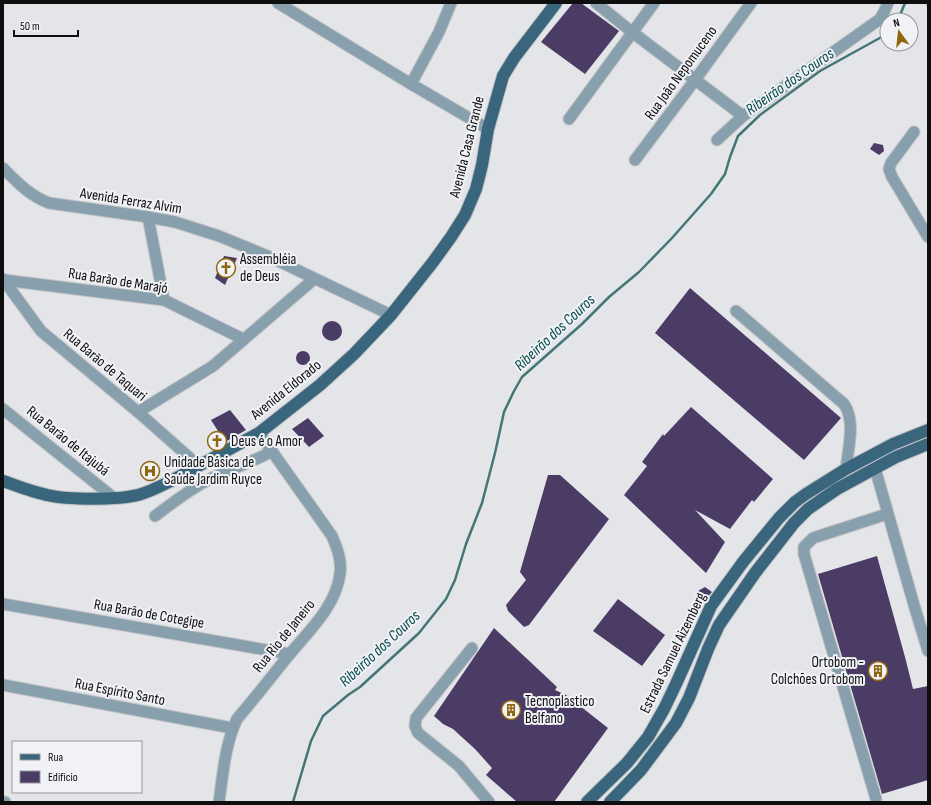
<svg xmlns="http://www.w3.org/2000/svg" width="931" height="805" font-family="'Sofia Sans Condensed',sans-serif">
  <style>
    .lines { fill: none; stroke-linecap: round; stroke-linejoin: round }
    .stream { stroke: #457677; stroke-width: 2.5 }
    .building { fill: #4b3c66 }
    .minor-casing { stroke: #c2c3c6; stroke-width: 13 }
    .major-casing { stroke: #c2c3c6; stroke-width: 14 }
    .minor { stroke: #88a0ad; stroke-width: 11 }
    .major { stroke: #39667c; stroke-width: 12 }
    .labels { text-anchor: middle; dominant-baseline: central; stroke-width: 4; stroke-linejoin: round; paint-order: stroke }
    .street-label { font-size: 15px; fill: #0e0e0f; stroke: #f1f2f6 }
    .poi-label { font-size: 15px; fill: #0e0e0f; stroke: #f1f2f6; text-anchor: start }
    .water-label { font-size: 16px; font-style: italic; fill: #064a4b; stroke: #f1f2f6 }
  </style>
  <rect width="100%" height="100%" fill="#e4e5e9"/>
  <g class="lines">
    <g class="stream">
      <path d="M927,3L928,5"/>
      <path d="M898,20L905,3"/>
      <path d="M293,802L311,741L323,716L348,695L360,687L419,633L446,599L455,580L466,544L482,503L495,453L504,412L514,391L522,377L582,324L609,297L639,272L672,238L711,194L725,174L730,157L738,136L760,115L820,71L887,34"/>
    </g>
  </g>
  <g class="building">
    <path d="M573,3H581L619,31L585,74L541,42Z"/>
    <path d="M874,143L883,145L884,151L879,155L870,149Z"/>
    <path d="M224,256L237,258L225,285L215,278Z"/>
    <path d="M690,288L841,418L804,460L655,333Z"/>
    <circle cx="332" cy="331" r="10"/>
    <circle cx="303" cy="358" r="7"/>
    <path d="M691,407L773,479L754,502L752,500L730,529L695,510L725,542L706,573L624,495L647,466L642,462L663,434L664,436Z"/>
    <path d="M230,410L246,430L225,442L211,420Z"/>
    <path d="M308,418L324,436L309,447L292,429Z"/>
    <path d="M548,475H560L609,519L529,625L524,627L508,611L506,605L526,580L520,572Z"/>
    <path d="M877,556L905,657L913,689L928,686V780L882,794L818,574Z"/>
    <path d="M705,587L712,592L704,601L698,596L700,593L698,591Z"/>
    <path d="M618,599L665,635L642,666L593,631Z"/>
    <path d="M494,628L557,687L555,690L566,695L608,728L554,802H517L486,775L492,768L475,749L453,729L443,724L434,716Z"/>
  </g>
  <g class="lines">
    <g class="minor-casing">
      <g id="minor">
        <path d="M278,3L411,84L488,129"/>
        <path d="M596,3L632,32L743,116"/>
        <path d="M411,84L439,32L451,3"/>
        <path d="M569,119L654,3"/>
        <path d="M914,132L891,163L889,169L892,177L928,237"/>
        <path d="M717,140L743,116L880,19L884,12L888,3"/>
        <path d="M635,160L695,80L751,3"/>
        <path d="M3,168C17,182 30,196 49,203L148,217L175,222L219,236L270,257L391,315"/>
        <path d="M148,217L164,300"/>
        <path d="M3,279L41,331L138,412L199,466"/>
        <path d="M4,280L164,300L243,339"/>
        <path d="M736,311L844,404C856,421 848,449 846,469"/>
        <path d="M3,409L114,498"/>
        <path d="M138,412L213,366L314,279"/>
        <path d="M875,468L914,605L928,651"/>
        <path d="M155,516C172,503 189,490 208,480C229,469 252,463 272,451"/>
        <path d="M3,604L290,654"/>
        <path d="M472,648L416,718L415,726L418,733L459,766L489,802"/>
        <path d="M3,685L232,728"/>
        <path d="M876,799L804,554V547L813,538L887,514"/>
        <path d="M3,802H5"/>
        <path d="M219,802C223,774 225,744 237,719C255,698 272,676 289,655C309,631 336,606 340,574C342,560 337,548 332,536L259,433"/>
      </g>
    </g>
    <g class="major-casing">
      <g id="major">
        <path d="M3,481C17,486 32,492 47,495C68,500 117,500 138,495C149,492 159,487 169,482L259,433L320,385L354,354L391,315L433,262L451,237L465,215L476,189L482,165L488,129L503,76L514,58L556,3"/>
        <path d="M587,802L627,763L648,737L664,709L676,684L711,606L743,562L779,518L795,502L806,494L846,469L893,444L928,430"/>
        <path d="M610,802L641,770L676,723L689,698L708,649L719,625L755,573L794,523L808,509L837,489L896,457L928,444"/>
      </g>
    </g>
    <use href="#minor" class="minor"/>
    <use href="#major" class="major"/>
  </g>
  <defs>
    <g id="church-ring" transform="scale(1)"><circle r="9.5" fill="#f1f2f6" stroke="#90660e" stroke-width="1.5"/><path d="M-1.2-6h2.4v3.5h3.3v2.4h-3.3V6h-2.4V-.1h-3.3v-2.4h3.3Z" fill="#90660e"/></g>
    <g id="hospital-ring" transform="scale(1)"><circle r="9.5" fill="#f1f2f6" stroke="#90660e" stroke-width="1.5"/><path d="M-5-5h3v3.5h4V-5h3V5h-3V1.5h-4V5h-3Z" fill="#90660e"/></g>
    <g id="building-ring" transform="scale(1)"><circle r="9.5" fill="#f1f2f6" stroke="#90660e" stroke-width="1.5"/><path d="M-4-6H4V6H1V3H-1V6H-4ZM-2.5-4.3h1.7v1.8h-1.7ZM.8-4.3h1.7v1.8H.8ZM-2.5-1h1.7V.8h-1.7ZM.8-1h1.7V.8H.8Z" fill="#90660e"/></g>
  </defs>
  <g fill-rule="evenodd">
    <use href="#church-ring" x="226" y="268"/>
    <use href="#church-ring" x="217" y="441"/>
    <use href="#hospital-ring" x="150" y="471"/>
    <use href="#building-ring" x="878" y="671"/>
    <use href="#building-ring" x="511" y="710"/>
  </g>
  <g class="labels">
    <g class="street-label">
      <text transform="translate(681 73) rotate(-54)">Rua João Nepomuceno</text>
      <text transform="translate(467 147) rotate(-76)">Avenida Casa Grande</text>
      <text transform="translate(131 201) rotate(9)">Avenida Ferraz Alvim</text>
      <text transform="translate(118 281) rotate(9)">Rua Barão de Marajó</text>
      <text transform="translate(105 365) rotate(40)">Rua Barão de Taquari</text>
      <text transform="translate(286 390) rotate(-39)">Avenida Eldorado</text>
      <text transform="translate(68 441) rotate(39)">Rua Barão de Itajubá</text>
      <text transform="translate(149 614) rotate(10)">Rua Barão de Cotegipe</text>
      <text transform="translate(284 636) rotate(-51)">Rua Rio de Janeiro</text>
      <text transform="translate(673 653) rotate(-64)">Estrada Samuel Aizemberg</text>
      <text transform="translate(120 692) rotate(11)">Rua Espírito Santo</text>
    </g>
    <g class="poi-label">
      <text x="240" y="259">Assembléia<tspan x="240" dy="17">de Deus</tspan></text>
      <text x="231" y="441">Deus é o Amor</text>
      <text x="164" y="462">Unidade Básica de<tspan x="164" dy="17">Saúde Jardim Ruyce</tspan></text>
      <text x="864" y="662" text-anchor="end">Ortobom -<tspan x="864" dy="17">Colchões Ortobom</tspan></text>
      <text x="525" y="701">Tecnoplastico<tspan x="525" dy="17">Belfano</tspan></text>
    </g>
    <g class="water-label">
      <text transform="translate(790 82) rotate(-35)">Ribeirão dos Couros</text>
      <text transform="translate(555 333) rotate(-43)">Ribeirão dos Couros</text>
      <text transform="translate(380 649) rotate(-43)">Ribeirão dos Couros</text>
    </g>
  </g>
  <rect width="931" height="805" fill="none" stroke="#0e0e0f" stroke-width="8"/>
  <rect x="12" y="741" width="130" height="52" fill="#f1f2f6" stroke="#96979a"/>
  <rect x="20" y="754" width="20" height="6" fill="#39667c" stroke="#96979a"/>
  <text x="48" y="761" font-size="12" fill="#0e0e0f">Rua</text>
  <rect x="20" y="771" width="20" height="12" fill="#4b3c66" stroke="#96979a"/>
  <text x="48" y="781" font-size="12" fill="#0e0e0f">Edifício</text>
  <g transform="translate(899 32) rotate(345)"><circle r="19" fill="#f1f2f6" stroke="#96979a"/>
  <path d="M0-3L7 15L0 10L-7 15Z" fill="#90660e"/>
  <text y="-6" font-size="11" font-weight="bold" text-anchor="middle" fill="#0e0e0f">N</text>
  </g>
  <path d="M14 30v6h64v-6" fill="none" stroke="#0e0e0f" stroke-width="2"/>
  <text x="20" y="30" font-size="12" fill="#0e0e0f" stroke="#f1f2f6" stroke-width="3" paint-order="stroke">50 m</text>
</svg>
